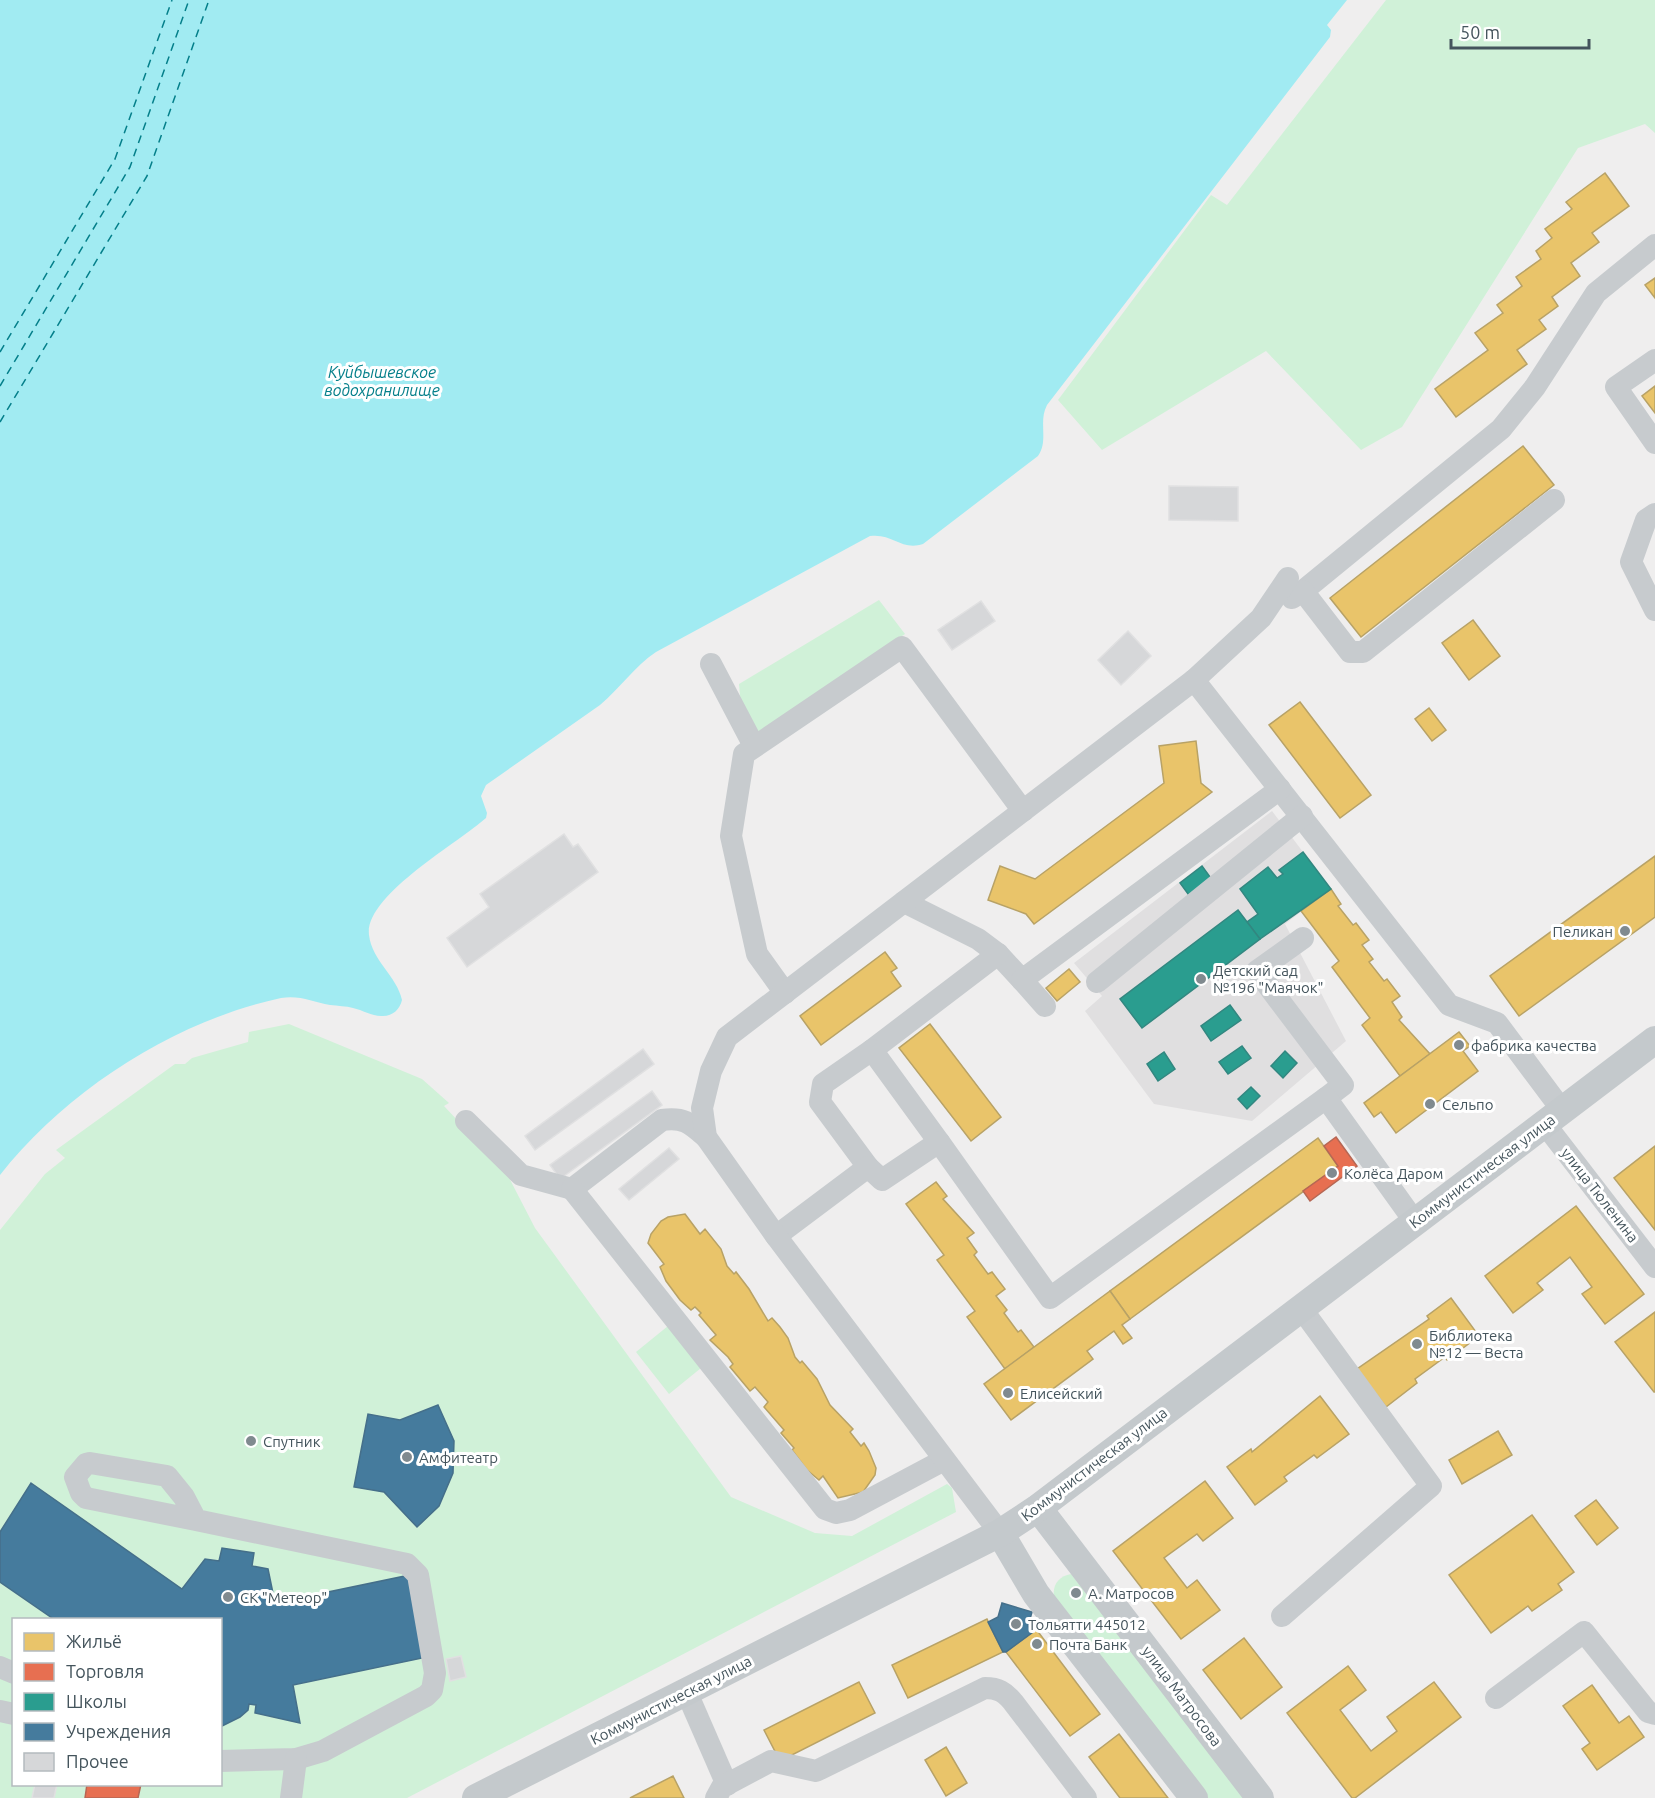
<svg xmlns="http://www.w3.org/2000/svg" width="1655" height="1798" font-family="Ubuntu,sans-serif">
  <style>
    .education { fill: #e0dfe0 }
    .green { fill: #d0f1d8; fill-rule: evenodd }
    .water { fill: #a1ebf2 }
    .homes { fill: #e9c46a; stroke: #b8a266; stroke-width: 1.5 }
    .shops { fill: #e76f51; stroke: #b66754; stroke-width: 1.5 }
    .schools { fill: #2a9d8f; stroke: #328780; stroke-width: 1.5 }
    .public { fill: #457b9d; stroke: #456f8a; stroke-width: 1.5 }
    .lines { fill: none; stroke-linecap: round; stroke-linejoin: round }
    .ferry { stroke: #047f8a; stroke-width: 1.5; stroke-dasharray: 8 6; stroke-linecap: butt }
    .building { fill: #d6d7d9; stroke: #e0e0e1; stroke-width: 1.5 }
    .minor { stroke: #c7cbce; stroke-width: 22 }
    .major { stroke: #c4c9cc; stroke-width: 28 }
    .poi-dot { fill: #808a8f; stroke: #fff; stroke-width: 2 }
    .labels { text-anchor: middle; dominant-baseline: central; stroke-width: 6; stroke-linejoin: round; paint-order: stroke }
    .poi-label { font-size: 15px; fill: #44545c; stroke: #fff; text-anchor: start }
    .street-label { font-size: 15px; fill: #44545c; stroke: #fff }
    .water-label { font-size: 16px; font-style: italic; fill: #047f8a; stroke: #fff }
  </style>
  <rect width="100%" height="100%" fill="#efeeee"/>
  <path class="education" d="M1272,811L1331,889L1285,924L1346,1041L1252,1121L1154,1104L1085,1011L1102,996L1074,963Z"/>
  <g class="green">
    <path d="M1386,0H1655V133L1645,124L1578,148L1402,427L1361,450L1266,351L1102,450L1058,400L1211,195L1227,205Z"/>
    <path d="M879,600L905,634L756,734L741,707L739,684Z"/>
    <path d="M289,1024L422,1079L449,1103L444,1106L506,1172L535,1228L731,1497L815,1533L852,1536L947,1484L952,1488L956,1512L407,1798H0V1230L45,1174L65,1158L56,1150L175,1064H185L192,1058L248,1042L249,1032ZM14,1620H220V1784H14Z"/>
    <path d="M668,1326L701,1368L669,1394L636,1352Z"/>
    <path d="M1071,1574L1248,1798H1206L1054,1597C1052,1585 1059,1576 1071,1574Z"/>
  </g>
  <path class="water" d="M0,0H1347L1327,25L1331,30L1330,37L1047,405C1038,422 1049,440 1038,456L923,544C901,551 893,533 870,536L656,652C635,666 620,688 600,705L486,785L481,796L487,813L486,818C458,843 364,896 369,935C372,961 397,976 402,1000C400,1009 393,1016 383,1016C373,1017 363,1010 353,1008C346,1006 338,1006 330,1005C313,1002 300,995 281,998C175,1021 68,1089 0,1175Z"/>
  <g class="homes">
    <path d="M1605,173L1629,206L1592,233L1599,242L1571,263L1580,276L1552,297L1558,306L1539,320L1546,329L1517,350L1527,364L1456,417L1435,389L1488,350L1475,333L1503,313L1497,305L1522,286L1516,277L1541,259L1536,251L1552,238L1545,229L1572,209L1566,202Z"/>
    <path d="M1655,278V298L1645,285Z"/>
    <path d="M1655,386V413L1642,396Z"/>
    <path d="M1523,446L1554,485L1361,637L1330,598Z"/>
    <path d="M1473,620L1500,656L1469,680L1442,643Z"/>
    <path d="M1300,702L1371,795L1340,818L1269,725Z"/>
    <path d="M1429,708L1446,730L1432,741L1415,719Z"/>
    <path d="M1196,741L1201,783L1212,792L1034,924L1026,914L988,900L1000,866L1035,879L1164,783L1159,746Z"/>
    <path d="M1655,856V917L1519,1016L1490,976Z"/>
    <path d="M1331,889L1341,904L1338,906L1353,925L1356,923L1369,940L1362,945L1373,959L1369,962L1384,981L1387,979L1400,996L1392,1002L1402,1017L1399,1020L1430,1054L1400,1076L1362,1025L1370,1018L1332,967L1339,961L1301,911Z"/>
    <path d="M885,952L897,968L891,972L901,986L821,1045L800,1016Z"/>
    <path d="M1069,969L1080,982L1057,1001L1046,988Z"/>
    <path d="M930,1024L1001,1117L971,1141L899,1048Z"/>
    <path d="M1459,1032L1470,1046L1463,1051L1478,1071L1396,1133L1381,1112L1374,1117L1364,1103Z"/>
    <path d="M1318,1138L1338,1166L1130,1319L1110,1291Z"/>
    <path d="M1655,1146V1230L1614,1178Z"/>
    <path d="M936,1182L947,1196L943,1199L974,1233L967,1238L977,1252L974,1255L988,1274L992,1272L1005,1289L996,1296L1007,1310L1004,1313L1018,1332L1021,1330L1034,1347L1005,1369L967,1317L975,1311L937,1260L944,1255L906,1204Z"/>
    <path d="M1576,1206L1644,1294L1605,1324L1582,1294L1592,1287L1570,1257L1537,1283L1543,1290L1513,1313L1485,1276Z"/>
    <path d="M685,1214L700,1234L705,1229L721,1249L727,1266L734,1274L736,1272L749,1289L768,1321L772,1318L780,1327L788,1338L795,1357L800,1363L802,1361L817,1379L830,1405L853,1429L850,1432L861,1446L864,1443L869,1451L876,1468L875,1475L863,1492L838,1498L823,1476L819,1480L807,1470L792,1450L794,1448L781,1433L784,1430L764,1407L768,1402L755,1387L750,1391L730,1367L733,1364L728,1357L710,1340L716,1335L699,1315L701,1313L695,1307L691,1310L680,1300L666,1281L660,1267L664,1264L648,1243L651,1234L661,1221L668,1217Z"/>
    <path d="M1110,1291L1130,1319L1122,1325L1132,1338L1123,1344L1114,1331L1087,1351L1093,1359L1011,1420L984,1384Z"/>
    <path d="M1451,1298L1479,1336L1447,1360L1445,1357L1415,1379L1417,1383L1386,1407L1357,1369L1429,1319L1427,1316Z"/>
    <path d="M1655,1312V1392H1654L1615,1342Z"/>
    <path d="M1320,1396L1349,1434L1317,1458L1314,1455L1284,1477L1287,1481L1255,1505L1227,1467L1251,1449L1252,1452Z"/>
    <path d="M1498,1431L1512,1455L1462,1484L1449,1460Z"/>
    <path d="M1205,1481L1233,1518L1203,1541L1197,1534L1164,1558L1187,1588L1197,1580L1220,1610L1181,1639L1113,1551Z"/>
    <path d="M1596,1500L1618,1528L1597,1545L1575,1516Z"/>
    <path d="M1532,1515L1574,1572L1558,1584L1562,1590L1532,1611L1528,1606L1491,1633L1449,1575Z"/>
    <path d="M987,1619L1003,1652L908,1698L892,1665Z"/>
    <path d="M1036,1629L1100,1714L1070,1736L1006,1652Z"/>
    <path d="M1244,1638L1282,1687L1241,1719L1203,1670Z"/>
    <path d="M1348,1666L1366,1690L1340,1710L1371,1751L1397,1731L1387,1717L1434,1682L1461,1717L1355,1798H1352L1287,1713Z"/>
    <path d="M859,1682L875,1713L780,1761L764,1730Z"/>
    <path d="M1592,1685L1619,1723L1629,1716L1644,1737L1597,1770L1582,1749L1590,1743L1563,1706Z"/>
    <path d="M1119,1734L1168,1798H1120L1089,1757Z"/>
    <path d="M946,1747L967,1783L946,1796L925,1760Z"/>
    <path d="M673,1776L684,1798H630Z"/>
  </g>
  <g class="shops">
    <path d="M1336,1137L1357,1166L1310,1201L1303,1191L1338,1166L1324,1146Z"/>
    <path d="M87,1784H141L138,1798H85Z"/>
  </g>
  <g class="schools">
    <path d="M1303,852L1331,889L1260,939L1247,922L1258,914L1240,889L1268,867L1277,878L1283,874L1279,870Z"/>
    <path d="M1202,866L1213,881L1191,898L1180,883Z"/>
    <path d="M1238,910L1260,939L1142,1028L1120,999Z"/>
    <path d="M1230,1005L1241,1020L1211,1041L1201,1026Z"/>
    <path d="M1242,1046L1251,1058L1228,1074L1219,1062Z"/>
    <path d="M1285,1051L1297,1063L1283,1078L1271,1066Z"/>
    <path d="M1164,1052L1175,1069L1158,1081L1147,1064Z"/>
    <path d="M1251,1087L1260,1096L1247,1109L1238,1099Z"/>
  </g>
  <g class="public">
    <path d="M438,1405L454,1441L453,1473L439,1506L417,1527L384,1492L354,1487L368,1414L400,1420Z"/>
    <path d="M31,1483L182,1589L205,1559L219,1561L222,1548L254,1553L252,1566L268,1569L275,1603L410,1575L427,1657L293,1685L300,1723L255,1713L256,1705L249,1704L248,1710L240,1717L220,1727V1620H55L0,1582V1532Z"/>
    <path d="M1002,1603L1032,1612L1028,1626L1033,1632L1006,1652H1003L988,1622L998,1617Z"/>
  </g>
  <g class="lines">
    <g class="ferry">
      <path d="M0,352L115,159L172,0"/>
      <path d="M0,386L130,167L189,0"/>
      <path d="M0,422L147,176L209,0"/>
    </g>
  </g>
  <g class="building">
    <path d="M1169,486L1238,487V521L1169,520Z"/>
    <path d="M981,601L995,621L952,650L938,630Z"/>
    <path d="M1128,631L1151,656L1121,685L1098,660Z"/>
    <path d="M564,834L573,847L578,844L598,872L467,967L447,938L489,907L480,894Z"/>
    <path d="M643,1049L654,1064L535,1150L525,1136Z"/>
    <path d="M652,1091L662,1105L560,1179L550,1165Z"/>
    <path d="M669,1148L679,1159L629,1200L619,1189Z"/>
    <path d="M461,1656L466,1677L450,1681L446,1659Z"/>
    <path d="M35,1784H57L54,1798H32Z"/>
  </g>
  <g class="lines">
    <g class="minor">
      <path d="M1655,360L1616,387L1655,443"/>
      <path d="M1655,514L1646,520L1631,562L1655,610"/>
      <path d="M1303,591L1501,429L1535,387L1596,293L1655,245"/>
      <path d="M1292,598L1303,591L1350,652H1363L1554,500"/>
      <path d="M711,664L754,746"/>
      <path d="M1194,680L1449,1005L1497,1023L1562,1110"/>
      <path d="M904,902L978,939L998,954L1022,980L1280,789"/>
      <path d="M1303,938L1257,971L1343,1085L1326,1098"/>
      <path d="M1022,980L1045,1006"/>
      <path d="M1097,982L1302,816"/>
      <path d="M785,993L757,954L731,836L744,754L902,647L1023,811"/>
      <path d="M872,1050L998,954"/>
      <path d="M466,1121L521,1175L572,1189L662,1120C684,1117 690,1123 706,1137"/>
      <path d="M1544,1123L1655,1267"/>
      <path d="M868,1167L820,1102L823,1084L872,1050L939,1142"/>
      <path d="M572,1189L825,1509L836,1513L850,1510L944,1460"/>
      <path d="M776,1236L868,1167L882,1180L939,1142L1050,1298L1326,1098L1415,1222"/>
      <path d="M196,1520L86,1498L81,1493L75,1477L86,1464L90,1463L167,1476L184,1497L196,1520L407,1564L418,1575L435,1673L432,1690L426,1696L323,1751L296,1759L220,1761"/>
      <path d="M1000,1533L776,1236L706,1137L702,1108L711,1071L727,1037L1194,680L1261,618L1288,578"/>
      <path d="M1282,1616L1431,1486L1301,1308"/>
      <path d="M0,1667L14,1673"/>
      <path d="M687,1693L727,1785"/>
      <path d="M1496,1698L1584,1632L1648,1712L1655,1714"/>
      <path d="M0,1711L14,1714"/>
      <path d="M291,1798L296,1759"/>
      <path d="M716,1798L722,1787L771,1761L816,1771L985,1688C998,1688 1005,1692 1013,1702L1086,1798"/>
    </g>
    <g class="major">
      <path d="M1038,1508L1260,1798"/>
      <path d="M1000,1533L1036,1594L1194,1798"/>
      <path d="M476,1798L1000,1533L1038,1508L1655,1040"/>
    </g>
  </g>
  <g class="poi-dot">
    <circle cx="1625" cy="931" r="6"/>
    <circle cx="1201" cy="979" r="6"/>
    <circle cx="1459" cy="1045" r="6"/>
    <circle cx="1430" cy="1104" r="6"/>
    <circle cx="1332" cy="1173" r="6"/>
    <circle cx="1417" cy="1344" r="6"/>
    <circle cx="1008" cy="1393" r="6"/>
    <circle cx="251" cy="1441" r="6"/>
    <circle cx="407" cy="1457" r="6"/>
    <circle cx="1076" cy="1593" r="6"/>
    <circle cx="228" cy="1597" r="6"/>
    <circle cx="1016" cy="1624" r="6"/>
    <circle cx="1037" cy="1644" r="6"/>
  </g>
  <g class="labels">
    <g class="poi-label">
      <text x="1613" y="931" text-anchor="end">Пеликан</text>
      <text x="1213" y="970">Детский сад<tspan x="1213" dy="17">№196 "Маячок"</tspan></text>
      <text x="1471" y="1045">фабрика качества</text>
      <text x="1442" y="1104">Сельпо</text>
      <text x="1344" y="1173">Колёса Даром</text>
      <text x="1429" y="1335">Библиотека<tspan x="1429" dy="17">№12 — Веста</tspan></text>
      <text x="1020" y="1393">Елисейский</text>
      <text x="263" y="1441">Спутник</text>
      <text x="419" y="1457">Амфитеатр</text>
      <text x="1088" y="1593">А. Матросов</text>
      <text x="240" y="1597">СК "Метеор"</text>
      <text x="1028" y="1624">Тольятти 445012</text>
      <text x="1049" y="1644">Почта Банк</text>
    </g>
    <g class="street-label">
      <text transform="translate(1482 1171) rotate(-37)">Коммунистическая улица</text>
      <text transform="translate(1600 1195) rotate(52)">улица Тюленина</text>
      <text transform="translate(1094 1464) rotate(-37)">Коммунистическая улица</text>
      <text transform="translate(1182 1696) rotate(53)">улица Матросова</text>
      <text transform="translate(671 1700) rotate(-27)">Коммунистическая улица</text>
    </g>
    <g class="water-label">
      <text x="382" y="372">Куйбышевское<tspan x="382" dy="18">водохранилище</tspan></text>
    </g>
  </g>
  <rect x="12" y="1618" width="210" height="168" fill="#ffffff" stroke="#b4bbbe" stroke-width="1.5"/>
  <rect x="24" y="1633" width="30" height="18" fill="#e9c46a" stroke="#b4bbbe" stroke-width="1.5"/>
  <text x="66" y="1648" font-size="18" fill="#44545c">Жильё</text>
  <rect x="24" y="1663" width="30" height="18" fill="#e76f51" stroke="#b4bbbe" stroke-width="1.5"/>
  <text x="66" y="1678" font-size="18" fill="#44545c">Торговля</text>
  <rect x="24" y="1693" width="30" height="18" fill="#2a9d8f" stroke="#b4bbbe" stroke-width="1.5"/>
  <text x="66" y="1708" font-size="18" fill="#44545c">Школы</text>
  <rect x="24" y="1723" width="30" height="18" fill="#457b9d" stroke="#b4bbbe" stroke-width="1.5"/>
  <text x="66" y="1738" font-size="18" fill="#44545c">Учреждения</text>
  <rect x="24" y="1753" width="30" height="18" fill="#d6d7d9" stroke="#b4bbbe" stroke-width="1.5"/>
  <text x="66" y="1768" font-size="18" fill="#44545c">Прочее</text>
  <path d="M1451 39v9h138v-9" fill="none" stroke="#44545c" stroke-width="3"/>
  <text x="1460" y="39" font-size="18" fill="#44545c" stroke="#ffffff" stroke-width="4.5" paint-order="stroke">50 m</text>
</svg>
